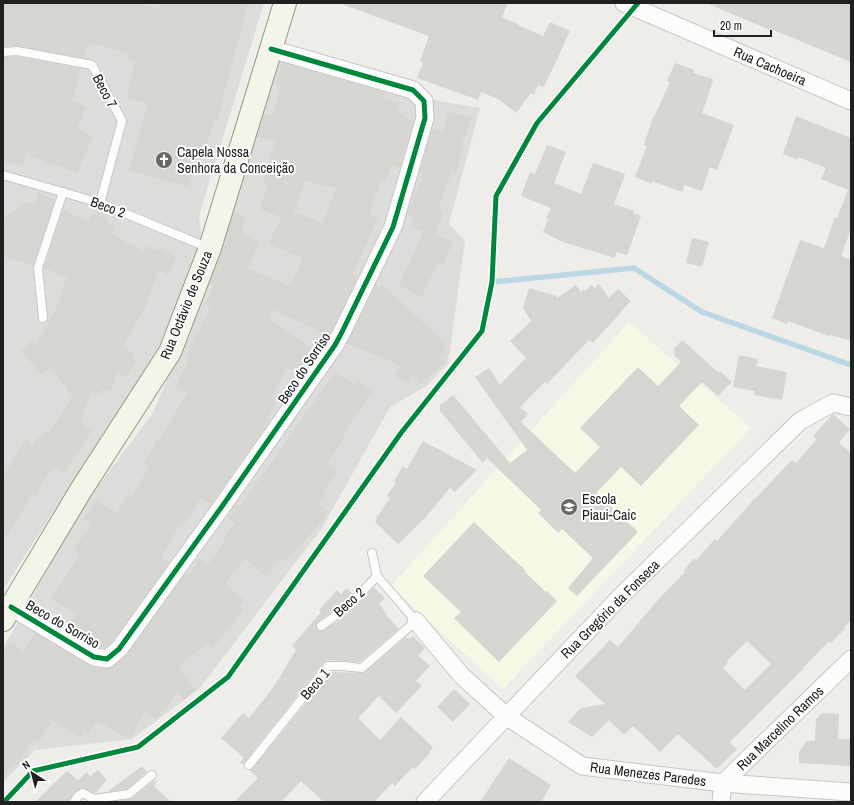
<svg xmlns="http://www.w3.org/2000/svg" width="854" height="805" font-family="'Archivo Narrow',sans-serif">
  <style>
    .residential { fill: #dddcda }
    .education { fill: #f6f7e5 }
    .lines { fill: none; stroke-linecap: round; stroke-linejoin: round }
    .stream { stroke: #bad7e3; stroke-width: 5.5 }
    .building { fill: #d6d5d1; fill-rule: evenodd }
    .lane-casing { stroke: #c7c6c5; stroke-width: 10 }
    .street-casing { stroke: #c7c6c5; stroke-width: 19 }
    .secondary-casing { stroke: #95997f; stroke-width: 24 }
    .lane { stroke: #fcfcfc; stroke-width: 8 }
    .street { stroke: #fcfcfc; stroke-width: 17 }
    .secondary { stroke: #f3f5eb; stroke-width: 22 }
    .cycleway-casing { stroke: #fff; stroke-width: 8 }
    .cycleway { stroke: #00873e; stroke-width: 5 }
    .labels { text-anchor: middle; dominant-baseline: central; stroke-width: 4; stroke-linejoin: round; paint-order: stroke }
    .street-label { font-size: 14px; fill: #202020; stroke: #fff }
    .poi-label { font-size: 14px; fill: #202020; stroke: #fff; text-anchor: start }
  </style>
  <rect width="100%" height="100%" fill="#eeede9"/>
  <g class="residential">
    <path d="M3,3H264L199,216L202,239L159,347L3,590Z"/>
    <path d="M278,57L393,93L480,108L449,224L465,241L448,364L425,387L390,407L322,528L199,689L132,739L35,750L3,782V648L88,499L153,413L215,266Z"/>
  </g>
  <path class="education" d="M629,322L751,428L503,689L391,586Z"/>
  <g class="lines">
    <g class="stream">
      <path d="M492,282L634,268L702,312L851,365"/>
      <path d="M434,391L482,331L492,282L496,196L537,123L633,9"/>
      <path d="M4,802L33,771L138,747L228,677L401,433"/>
    </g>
  </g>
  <g class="building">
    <path d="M3,3H136L159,9L161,3H248L243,20H244L221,104H222L218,121L214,120L205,150L199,148L189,187L129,171L148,103L127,98L135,61L127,59L128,53L88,43L84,58L18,46H3Z"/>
    <path d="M344,3H508L502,17L518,24V25L543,36L550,22L570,31L544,87L538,85L534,95L531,93L516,113L498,99L481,92L478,100L417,78L423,63L420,61L429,36L344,5Z"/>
    <path d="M706,3H851V62L771,29L770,30Z"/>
    <path d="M3,57H17L81,69L72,101L86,107L77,129L93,136L77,173L55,164L54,166L26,153L23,165L3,162Z"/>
    <path d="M282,62L386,93L384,99L400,103L398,109H400L399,113L403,114V116L414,121L400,168L392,165L385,181L381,180L369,214L378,218L353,274L358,276L329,335L273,310L268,318L312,348L305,359L306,360L297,376L287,368L272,397L277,400L261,433L211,504L201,498L185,523L182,521L161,558L169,563L112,642L104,648L97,647L67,629L76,613L51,599L80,554L73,550L91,524L84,520L96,500L117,513L127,496L130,498L150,466L144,463L158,438L160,439L187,393L175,387L189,359L186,357L195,334L198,333L210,308L204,305L214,285L210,282L222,252L234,213L245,216L241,233L260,243L247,269L290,286L303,258L268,244L282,217L260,209L268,185L263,184L275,141L257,136L265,113L273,115L281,86L276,85ZM305,181L336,188L323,223L294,212Z"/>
    <path d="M675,63L695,70L693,73L712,79L713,81L702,113L734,125L717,170L710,167L702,191L684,185L682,192L652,181V184L635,177L647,146L644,145L653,117H654L670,82L667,81Z"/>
    <path d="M448,112L472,117L462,143L464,144L456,171L452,170L438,209L444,211L435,235L453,242L444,262L442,264L438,262L421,298L399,285L424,231L411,226L414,217L407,215L423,175L419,174L432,128L443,131Z"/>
    <path d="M796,116L851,138V229L841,256L851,260V341L830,335L829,336L788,321L787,324L772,318L800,240L824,248L835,217L837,218L848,190L821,179L826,168L798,157V160L783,154Z"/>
    <path d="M547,145L566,152L554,183L581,194L593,163L625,174L614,204L634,211L633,213L641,216L627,255L616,252L615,258L563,242L543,232L548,219L546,218L551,208L521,196L530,172L535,174Z"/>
    <path d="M38,193L54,199L53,206L33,266L3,256V219L28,201L36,203Z"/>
    <path d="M63,210L88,221L92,214L96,215L97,213L109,220L108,223L115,227L112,234L144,252L147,246L158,251L159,248L177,257L168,275L159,270L146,303L147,304L122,347L134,354L132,359L136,361L127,378L117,373L111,392L103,389L101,393L99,392L98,394L91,391L80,422L92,430L64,472L53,466L35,496L32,495L3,542V477L26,439L32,447L39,436L41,437L46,430L49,432L74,395L67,392L68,389L50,368L42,375L21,351L31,341L36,345L61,299H60L63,293L61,291L67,278L44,268Z"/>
    <path d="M692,238L709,242L702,267L686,263Z"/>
    <path d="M381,283L446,344L443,348L446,352L440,358L445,362L421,384L413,375L408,383L395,376L401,366L347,343L376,285L380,287Z"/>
    <path d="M599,284L609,298L618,289L631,301L593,343L589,340L547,384L545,382L520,407L528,414L521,422L575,473L600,447L580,428L638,367L658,386L681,362L674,355V349L682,340L719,373L720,371L732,382L718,396L702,382L679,406L699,425L641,486L621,467L596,493L638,532L577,596L568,588L593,558L562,529L558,533L538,513L541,510L487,458L483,463L440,411V405L453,395L510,463L527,450L475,377L489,368L500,385L526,358L510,341L531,321L523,308L529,288L556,296L557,298L576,285L581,292L584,289L585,291L592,285L594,288Z"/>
    <path d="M739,355L758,359L756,366L787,372L782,400L754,395L755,391L733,387Z"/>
    <path d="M335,372L354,384L357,380L373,391L342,435L345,437L327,463L338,472L323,491L327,494L319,504L328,512L318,524L319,525L285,562L280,558L265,576L245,558L225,584L244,600L239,606L244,609L212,649L206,644L178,667L196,690L184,700L178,692L156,720L145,711L130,739L96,721L89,734L84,731L81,737L52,721L39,742L35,739L34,741L32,740L16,766L14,764L3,775V653L10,642L23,651L35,633L89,666L106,669L113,667L127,655L186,573L189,575L199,559L208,564L226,540L223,538L235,524L228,519L238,505L240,507Z"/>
    <path d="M833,414L850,429L839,443L851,453V620L844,627L845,629L831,643L829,641L803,668H804L730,742L737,749L717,769L678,734L660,752L633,726L624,735L609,720L592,737L568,722L581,708L605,704L575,676L610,640L618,647L656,602L685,572L684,570L694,558L696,560L715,539L717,541L755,498V499L792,460L796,463L817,439L813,436ZM747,641L771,664L745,690L723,668L728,662L727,661Z"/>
    <path d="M423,441L477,470L455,492L450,488L425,518L398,544L375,522L377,519L376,518L390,498L387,496L396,482L394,481L403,466L407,469Z"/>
    <path d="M474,522L526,571L525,572L546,592L547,591L557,601L499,662L454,618L461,612L423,576Z"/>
    <path d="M374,587L385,598L379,604L387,614L386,615L399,629L360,662L328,660L324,662L245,762L244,765L240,762L244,758L221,738L243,713L249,718L273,688L296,650L292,646L321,612L319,610L337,590L341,594L347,588L353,594L344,603L318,622L316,627L319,631L324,630L351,612Z"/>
    <path d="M413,636L425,648L418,656L430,666L416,681L422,686L396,713L379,696L358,718L380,740L401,717L433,747L429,752L430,753L415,769L413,767L395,786L392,783L374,802H324L301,781L281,802H234L258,778L249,770L253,768L331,672L364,673L406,637L408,639Z"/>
    <path d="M454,689L470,704L453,722L437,707Z"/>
    <path d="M822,713L839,714L838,739H851V766L799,763V752L807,741H815L816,719Z"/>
    <path d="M509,758L551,785L541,802H480Z"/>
    <path d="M142,766L147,772L127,789L107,792Z"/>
    <path d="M98,770L107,780L96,793L82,788L74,793L69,802H35L67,771L78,780L87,772L90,776Z"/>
    <path d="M155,780L157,782L154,786L171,802H112L132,798Z"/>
  </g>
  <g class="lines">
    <g class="lane-casing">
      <g id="lane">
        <path d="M3,52L17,51L92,65L122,121L100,203"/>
        <path d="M3,175L100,203L209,248"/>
        <path d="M43,318L38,268L63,192"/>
        <path d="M321,626L348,607L377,576"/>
        <path d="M249,765L328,666H343L362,668L416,621L377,576L372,553"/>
        <path d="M74,802L78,796L83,793L94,799L129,794L152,775"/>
      </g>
    </g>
    <g class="street-casing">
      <g id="street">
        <path d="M624,3L851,101"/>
        <path d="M11,607L94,657L107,659L119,649L223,505L335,345L341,334L393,227L425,118L424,101L413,90L271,49"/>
        <path d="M416,621L461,675L506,716L582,766L723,783L851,792"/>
        <path d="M425,802L621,596L800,421L833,403L851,407"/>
        <path d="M721,802L723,783L851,659"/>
      </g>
    </g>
    <g class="secondary-casing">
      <path id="secondary" d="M3,620L81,490L170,352L210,248L285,3"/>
    </g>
    <use href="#lane" class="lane"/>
    <use href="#street" class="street"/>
    <use href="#secondary" class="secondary"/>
    <g class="cycleway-casing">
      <g id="cycleway">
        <path d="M11,607L94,657L107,659L119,649L223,505L335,345L341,334L393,227L425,118L424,101L413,90L271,49"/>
        <path d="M4,802L33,771L138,747L228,677L401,433L482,331L492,282L496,196L537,123L638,3"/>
      </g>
    </g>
    <use href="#cycleway" class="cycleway"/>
  </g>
  <defs>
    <g id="church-disc" transform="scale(0.9)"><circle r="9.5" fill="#686866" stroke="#fff"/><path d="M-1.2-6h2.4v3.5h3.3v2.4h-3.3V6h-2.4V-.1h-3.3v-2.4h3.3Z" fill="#fff"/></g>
    <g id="school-disc" transform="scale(0.9)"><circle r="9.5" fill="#686866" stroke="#fff"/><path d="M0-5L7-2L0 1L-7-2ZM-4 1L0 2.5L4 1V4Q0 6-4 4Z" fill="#fff"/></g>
  </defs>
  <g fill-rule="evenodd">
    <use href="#church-disc" x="164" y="160"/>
    <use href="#school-disc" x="569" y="507"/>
  </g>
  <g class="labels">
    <g class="street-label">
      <text transform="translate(770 66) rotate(23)">Rua Cachoeira</text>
      <text transform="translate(105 91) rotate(62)">Beco 7</text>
      <text transform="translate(108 207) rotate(20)">Beco 2</text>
      <text transform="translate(186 305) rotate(-68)">Rua Octávio de Souza</text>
      <text transform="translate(304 368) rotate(-56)">Beco do Sorriso</text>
      <text transform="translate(349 602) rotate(-42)">Beco 2</text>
      <text transform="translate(610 609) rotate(-45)">Rua Gregório da Fonseca</text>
      <text transform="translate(63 624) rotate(30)">Beco do Sorriso</text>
      <text transform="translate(315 684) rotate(-49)">Beco 1</text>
      <text transform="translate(780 728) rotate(-44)">Rua Marcelino Ramos</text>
      <text transform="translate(648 774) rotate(7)">Rua Menezes Paredes</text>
    </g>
    <g class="poi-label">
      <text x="177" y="152">Capela Nossa<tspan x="177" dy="16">Senhora da Conceição</tspan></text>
      <text x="582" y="499">Escola<tspan x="582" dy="16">Piaui-Caic</tspan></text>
    </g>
  </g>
  <rect width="854" height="805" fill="none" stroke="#202020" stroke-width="8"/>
  <g transform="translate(32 773) rotate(324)" stroke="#ffffff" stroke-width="3" paint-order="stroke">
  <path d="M0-3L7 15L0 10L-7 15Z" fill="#202020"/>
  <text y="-6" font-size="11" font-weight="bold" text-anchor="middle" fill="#202020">N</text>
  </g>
  <path d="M714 30v6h57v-6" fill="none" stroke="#202020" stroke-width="2"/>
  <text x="720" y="30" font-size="12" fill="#202020" stroke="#ffffff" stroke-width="3" paint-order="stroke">20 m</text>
</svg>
